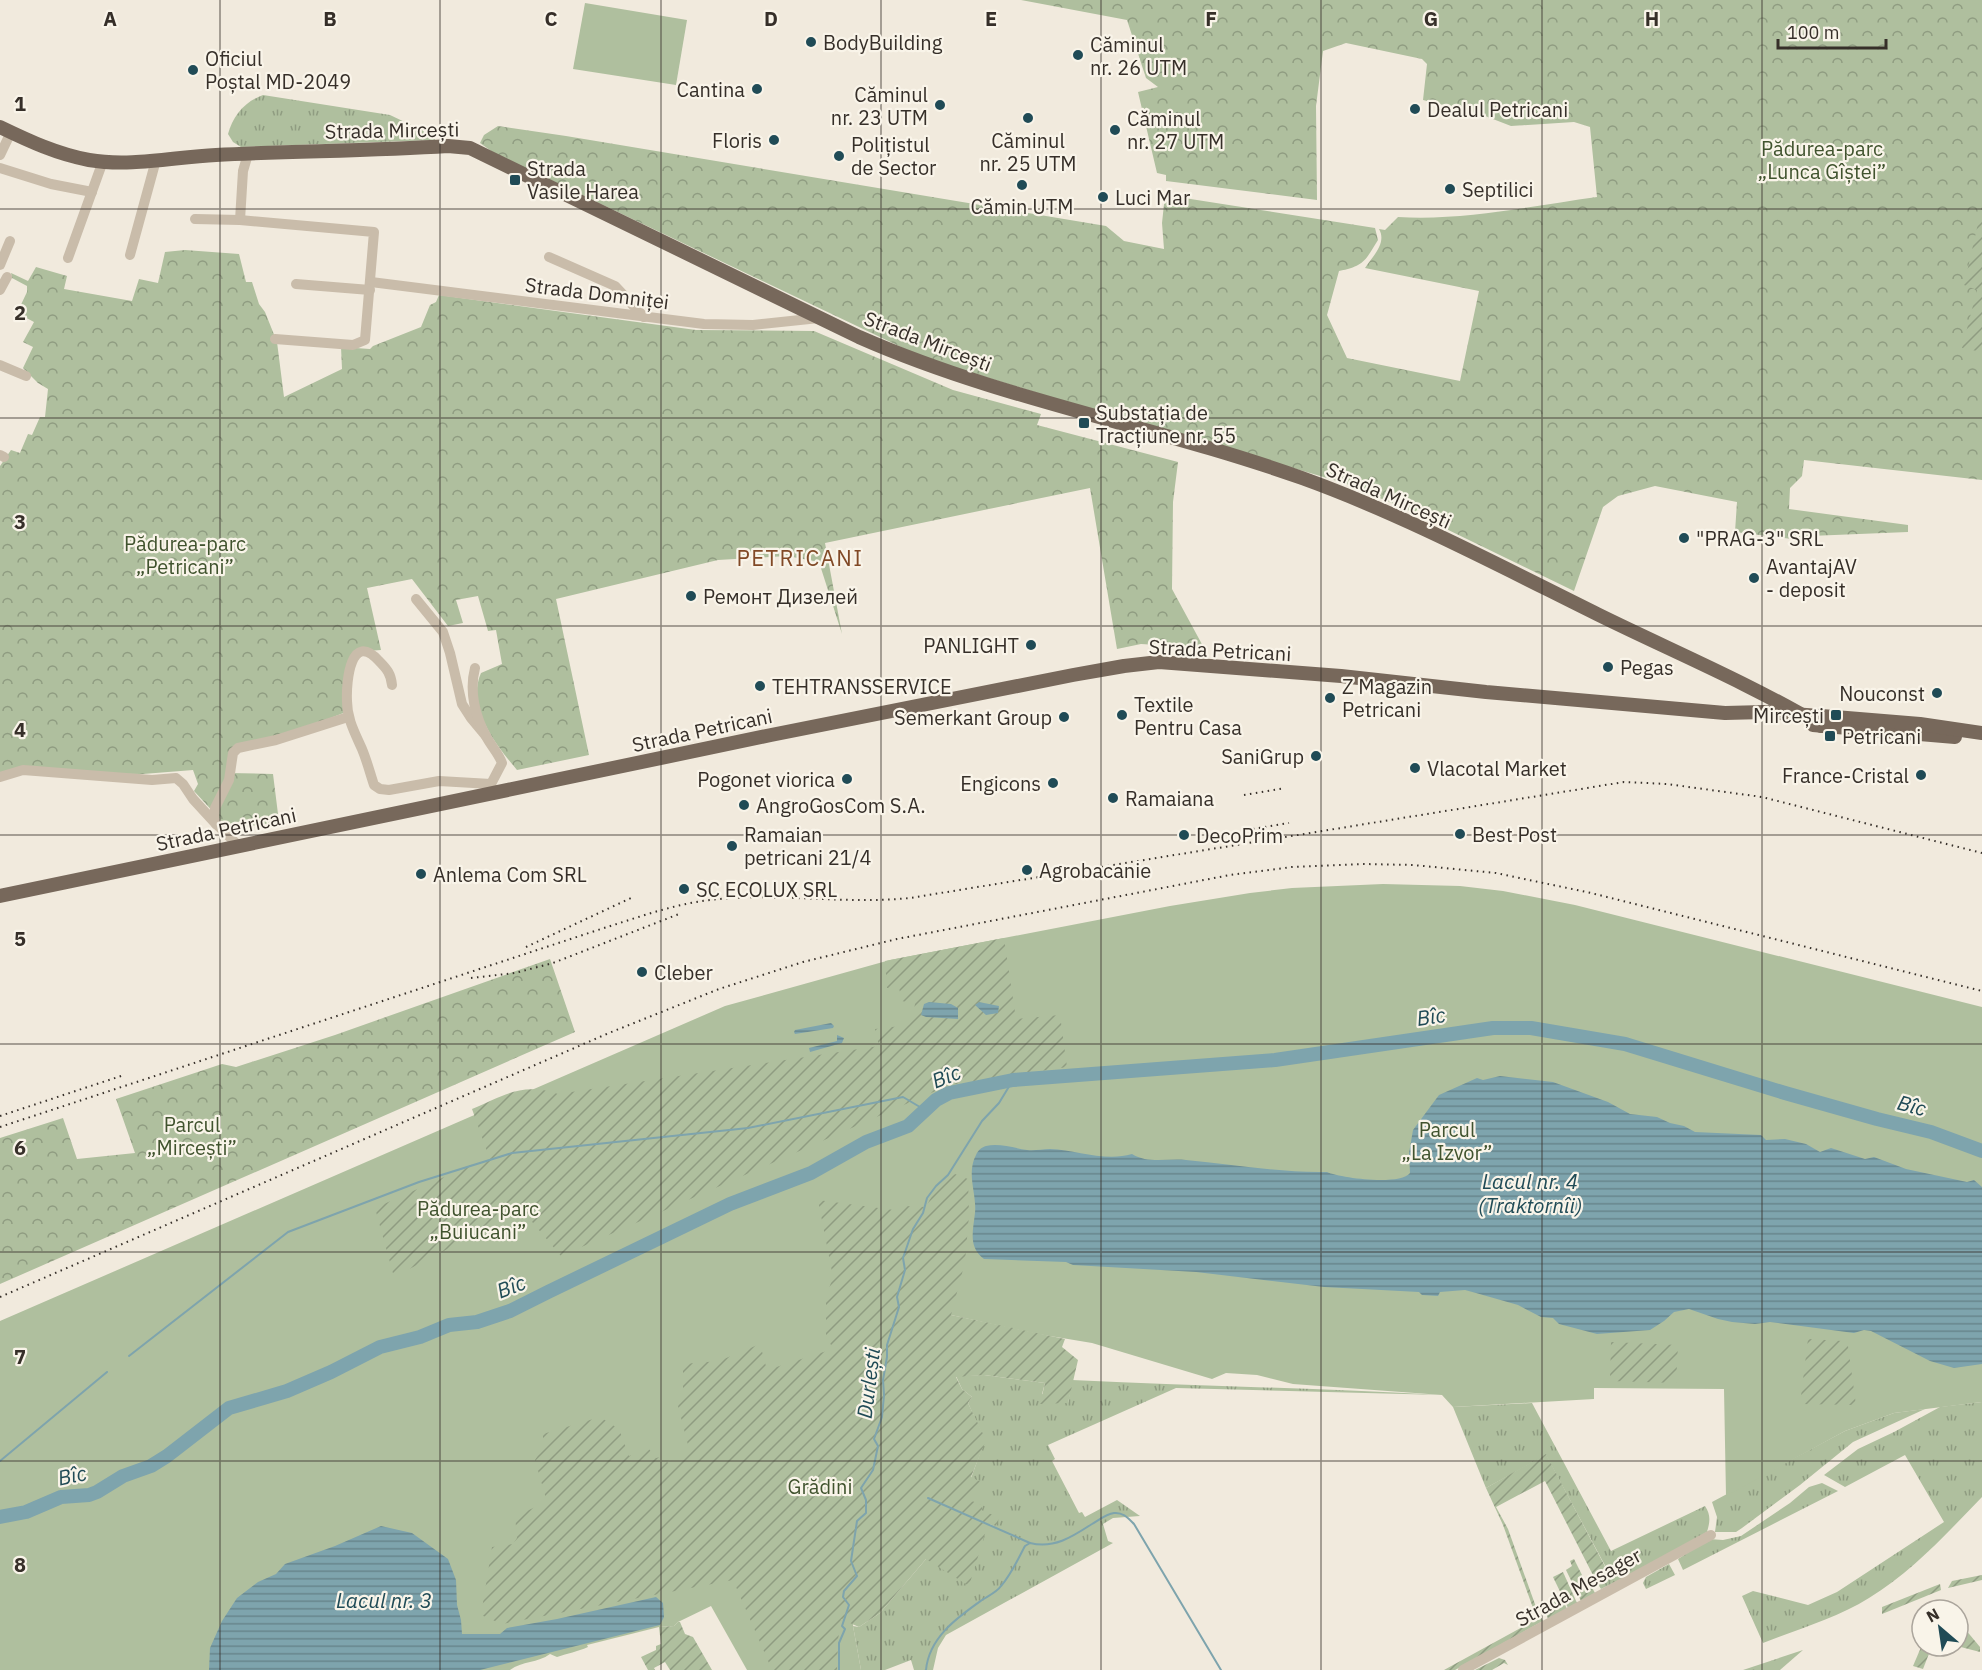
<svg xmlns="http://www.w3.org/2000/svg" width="1982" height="1670" font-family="'IBM Plex Sans',sans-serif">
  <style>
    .grass { fill: url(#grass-tufts) }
    .forest { fill: url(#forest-crowns) }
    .park { fill: #afbf9e }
    .garden { fill: url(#garden-furrows) }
    .water { fill: url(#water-rules) }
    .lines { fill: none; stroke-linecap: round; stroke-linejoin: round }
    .stream { stroke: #7ea4ad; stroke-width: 2 }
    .river { stroke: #7ea4ad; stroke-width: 14 }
    .minor { stroke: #c9bcaa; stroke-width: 10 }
    .major { stroke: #77685b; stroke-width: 14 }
    .rail { stroke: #362f29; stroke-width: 2; stroke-dasharray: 1.5 4.5; stroke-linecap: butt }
    .grid { fill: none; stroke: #362f29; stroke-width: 1.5; stroke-opacity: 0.55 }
    .poi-dot { fill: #204b56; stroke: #f9f4e9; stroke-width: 2 }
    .labels { text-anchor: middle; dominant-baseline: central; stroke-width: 4.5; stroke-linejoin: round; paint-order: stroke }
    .poi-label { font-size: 20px; fill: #362f29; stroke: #f9f4e9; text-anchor: start }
    .street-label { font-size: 20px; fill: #362f29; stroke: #f9f4e9 }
    .park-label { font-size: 20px; fill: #40532e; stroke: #f9f4e9 }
    .water-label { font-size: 21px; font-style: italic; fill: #204b56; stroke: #f9f4e9 }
    .quarter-label { font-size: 22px; letter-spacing: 1.5px; fill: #814926; stroke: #f9f4e9 }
    .grid-label { font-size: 20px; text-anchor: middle; font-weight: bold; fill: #362f29; stroke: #f9f4e9; stroke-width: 4.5; stroke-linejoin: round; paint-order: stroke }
  </style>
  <defs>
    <pattern id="grass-tufts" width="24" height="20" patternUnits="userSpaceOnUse" patternTransform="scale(1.5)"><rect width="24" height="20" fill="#afbf9e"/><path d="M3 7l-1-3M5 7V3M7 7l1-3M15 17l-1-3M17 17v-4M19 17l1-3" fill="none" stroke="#8f9c81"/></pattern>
    <pattern id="forest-crowns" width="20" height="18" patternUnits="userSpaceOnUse" patternTransform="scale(1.5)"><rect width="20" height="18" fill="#afbf9e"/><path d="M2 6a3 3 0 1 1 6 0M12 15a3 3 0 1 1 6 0" fill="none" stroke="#8f9c81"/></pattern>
    <pattern id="garden-furrows" width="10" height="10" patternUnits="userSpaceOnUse" patternTransform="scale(1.5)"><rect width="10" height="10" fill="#afbf9e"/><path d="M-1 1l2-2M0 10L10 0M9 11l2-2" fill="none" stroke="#8f9c81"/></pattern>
    <pattern id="water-rules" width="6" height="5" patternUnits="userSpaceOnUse" patternTransform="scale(1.5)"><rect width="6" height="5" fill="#7ea4ad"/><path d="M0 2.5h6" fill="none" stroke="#68868d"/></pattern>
  </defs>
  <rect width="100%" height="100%" fill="#f1eadd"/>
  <g class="grass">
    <path d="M263,95L390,115L434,136L435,140L241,147L233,142L228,134C233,116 244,102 263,95Z"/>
    <path d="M984,1375L1045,1383L1042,1394L1068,1403L1072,1380C1196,1386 1319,1388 1442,1395L1176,1388L1048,1445L1055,1459L1052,1461L1079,1513L1082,1512L1085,1517L1117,1500L1140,1516L1113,1518L1103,1524L1108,1541L1113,1543L946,1635L938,1648L933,1670H914L911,1660L885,1670H861L853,1626L859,1627L880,1613L926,1559L988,1524L996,1526L972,1501L971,1478L985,1440L968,1403L972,1397L962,1389L956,1376Z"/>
    <path d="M1982,1402V1497C1947,1533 1912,1572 1869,1598C1837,1618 1798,1629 1763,1643L1742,1596L1753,1591L1808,1605L1837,1592L1944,1522L1905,1455L1845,1487L1824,1475L1858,1449L1894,1432L1940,1407Z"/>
    <path d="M1532,1403L1611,1551L1705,1506C1711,1515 1710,1522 1707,1532L1648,1566L1601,1589L1596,1581L1609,1573L1546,1455L1486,1488L1453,1407Z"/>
    <path d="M1925,1409L1853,1442L1800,1485L1742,1528L1736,1532H1715L1717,1517L1712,1502L1845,1431L1894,1413Z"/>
    <path d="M1822,1483L1838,1491L1683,1570L1678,1559L1709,1539L1723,1540L1741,1536L1790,1503L1809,1487Z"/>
    <path d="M1669,1564L1675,1575L1646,1589L1643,1583L1646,1577Z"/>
    <path d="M1803,1650L1780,1670H1743Z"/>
  </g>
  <g class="forest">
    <path d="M1021,0H1982V480L1804,460L1802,476L1790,488L1789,509L1908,525V532L1810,536L1792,539L1735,532L1737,502L1655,486L1618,496L1603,507L1574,591L1401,507L1344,483L1044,395L924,358L494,153L480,143L484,135L498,126L566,136L1106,226L1124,241L1164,249L1162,223L1165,195L1375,228L1378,240C1365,261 1364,266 1339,271L1327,315L1347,358L1460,381L1479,291L1365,268C1373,256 1387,243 1379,229L1385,230L1398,217C1464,221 1531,206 1597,197L1590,127L1574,122L1511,126L1480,114L1423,100L1427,64L1422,59L1346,43L1323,51L1316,106L1317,200L1166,181V175L1157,173L1138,92L1158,87L1146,78L1127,20Z"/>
    <path d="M185,250L239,254L246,282H252L259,304L265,312L277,342L284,397L342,369L341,347L370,349L373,346L421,327L430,305L436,302L439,295L696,330L814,331L953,390L1041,414L1037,425L1178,462L1173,502L1172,589L1204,648L1141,644L1117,649L1090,488L825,543L842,634L819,562L787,556L718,560L556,599L589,755L517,770C496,745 466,707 481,673L502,664L496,630L488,631L478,596L456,600L463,623L448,626L412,579L367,588L381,650L354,652L346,712L297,731L231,749L228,773L273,774L279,822L229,829L194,791L198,784L193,770L143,774L0,773V466L11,450L20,453L28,434L32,435L40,417H45L48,389L38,383L23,368L33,347L23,342L34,322L17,313L27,292V286L12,278L11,273L28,281L36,267L67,276L64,289L132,301L139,279L158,283L165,252Z"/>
    <path d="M550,959L575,1032L0,1284V1138L63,1118L77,1159L135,1153L116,1099L222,1064L236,1067L335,1035Z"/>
  </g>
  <g class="park">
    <path d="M585,3L687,20L676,85L573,69Z"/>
    <path d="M1383,884L1460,886L1503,891L1575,905L1982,1007V1402L1894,1413L1845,1431L1726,1496L1724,1389L1594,1388V1399L1453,1407L1442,1395L1293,1384L1257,1375L1226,1373L1212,1379L1092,1343L1038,1334L951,1315L869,1513L853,1626L861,1670H747L711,1606L678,1622L674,1626L659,1627L587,1645L588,1647C577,1652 568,1653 557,1657L550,1654C538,1663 522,1661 510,1670H0V1321L725,1006L890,960L1170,906L1250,893L1292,888Z"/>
  </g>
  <g class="garden">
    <path d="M1982,206V352L1962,348L1977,290L1964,285Z"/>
    <path d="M1004,938L1016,1019L1060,1015L1067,1067L949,1085L561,1256L522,1210L394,1277L375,1208L489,1157L472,1109C505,1095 522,1082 558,1094L879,1046L875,1029L909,1025L913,1015L915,1004L902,1001L899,988H887L885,961Z"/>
    <path d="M955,1174L968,1179L969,1215L965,1262L951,1315L1065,1339L1062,1347L1078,1360L1068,1403L1040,1404L1045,1383L984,1375L956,1377L962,1389L972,1397L968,1403L986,1440L971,1477L981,1482L972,1501L982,1505V1511L999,1517L996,1526L988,1524L969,1586L926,1559L880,1613L859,1627L841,1619L838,1640L837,1670H772L733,1580L502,1624L481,1615L492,1547L513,1544L517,1538L515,1516L547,1502L535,1460L543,1447V1434L600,1417L619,1429L629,1456L649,1449L656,1458L664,1456L668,1463L681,1455L688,1445L678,1406L683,1393V1364L719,1361L760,1344L767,1370L833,1349L826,1335V1297L833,1277L818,1200L894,1210L905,1206L926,1207L936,1188Z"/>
    <path d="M1808,1339L1843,1341L1848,1346L1856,1405L1800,1404Z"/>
    <path d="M1611,1342L1678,1345L1676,1383L1610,1381Z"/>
    <path d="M1546,1454L1609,1574L1596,1581L1545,1481L1496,1507L1508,1529L1536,1607L1543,1621L1455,1670H1444L1537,1619L1503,1525L1486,1488Z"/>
    <path d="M1574,1559L1587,1585L1590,1584L1595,1593L1581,1601L1566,1570L1572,1566L1570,1561Z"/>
    <path d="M1563,1572L1577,1603L1568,1608L1553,1577Z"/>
    <path d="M1982,1575V1580L1948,1588L1952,1581Z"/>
    <path d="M1940,1584L1941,1590L1882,1614V1607Z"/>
    <path d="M1562,1598L1567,1609L1548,1619L1544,1607Z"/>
    <path d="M678,1622H680L685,1634L693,1637L712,1670H670L665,1662L654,1668L655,1670H648L641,1657L656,1650V1646L661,1644L659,1627L674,1626Z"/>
    <path d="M1958,1626L1965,1629L1980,1647V1652L1957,1646Z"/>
    <path d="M1922,1645L1932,1646L1923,1669L1913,1666Z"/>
    <path d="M1499,1658L1505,1660L1508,1665L1504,1663L1492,1670H1475Z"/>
  </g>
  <g class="water">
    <path d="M929,1002L951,1004L958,1008V1019L926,1017L921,1015L924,1004Z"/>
    <path d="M979,1002L999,1006L998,1013L986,1015L975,1005Z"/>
    <path d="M831,1023L834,1026L833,1028L795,1034L794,1032L795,1030Z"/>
    <path d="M837,1035L844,1038L842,1043L810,1052L809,1048L837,1041Z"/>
    <path d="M1500,1076L1553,1082L1608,1102L1630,1114L1657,1117L1670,1123L1684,1126L1695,1132L1761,1135L1766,1140L1785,1139L1806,1144L1820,1152L1831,1148L1865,1159L1874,1157L1906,1169L1967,1182L1974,1180L1982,1187V1364L1954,1368L1930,1361L1871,1331L1864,1330L1854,1333L1770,1322L1755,1324L1732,1322L1718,1319L1689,1309L1674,1312L1664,1321L1650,1330L1597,1334L1559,1324L1553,1318L1541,1317L1518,1305L1476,1293L1465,1290L1440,1292L1438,1296L1422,1295L1419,1292L1324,1287L1196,1272L1073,1265L1066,1262L984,1259C968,1247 973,1231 975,1213C977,1194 966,1174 976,1155C978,1150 982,1147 986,1146C999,1143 1014,1148 1027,1150C1035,1151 1042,1149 1050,1149C1077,1150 1105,1162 1132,1154C1148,1164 1168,1158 1186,1160C1233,1164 1279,1173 1327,1172C1340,1178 1400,1186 1410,1173L1409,1153L1413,1130L1439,1095L1477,1078L1483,1080Z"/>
    <path d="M381,1526L412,1533L448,1559L456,1580L457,1605L461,1620L462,1634H500L507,1628L557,1619L656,1597L663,1603L664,1617L660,1625L480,1670H209L210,1648L222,1621L237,1598L258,1582L276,1574L285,1564L335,1546Z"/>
  </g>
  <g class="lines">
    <g class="stream">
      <path d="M129,1356L288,1232L419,1182L512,1153L748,1128L903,1097L925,1110"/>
      <path d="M0,1461L107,1372"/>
      <path d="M928,1498L1030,1543"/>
      <path d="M839,1670V1643L845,1629L842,1626L849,1605L843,1597L844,1591L857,1576L851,1561L857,1521L866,1513V1500L861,1488L873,1470L878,1446L874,1439L882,1417L884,1395L883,1380L887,1357V1345L899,1307L897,1297L905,1270L903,1258L913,1229L923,1213L927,1198L936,1186L948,1175L982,1121L999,1103L1013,1080"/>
      <path d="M926,1670C929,1637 958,1617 982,1600C988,1596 997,1592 1001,1586C1011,1575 1018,1559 1025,1546L1030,1543C1054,1549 1072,1537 1092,1524C1099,1520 1106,1514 1114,1513C1123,1512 1128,1518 1134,1524L1221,1670"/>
    </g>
    <path class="river" d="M0,1517L26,1512L61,1497L89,1495L97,1492L123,1476L151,1466L167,1456L229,1408L287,1391L331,1372L380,1347L420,1337L449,1325L477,1322L510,1311L548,1292L730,1204L811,1173L866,1142L908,1126L936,1100L949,1093L1013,1080L1275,1060L1493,1028H1531L1625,1044L1785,1093L1877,1119L1931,1132L1982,1151"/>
    <g class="minor">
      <path d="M0,155L11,132"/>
      <path d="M0,168L51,184L92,192"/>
      <path d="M195,219L240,220L374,232L365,340L353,345L275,339"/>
      <path d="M240,220L243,171L248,154"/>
      <path d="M130,255L156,160"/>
      <path d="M549,257L615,286L644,317"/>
      <path d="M68,258L103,161"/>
      <path d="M0,265L10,241"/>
      <path d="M371,282L704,324L753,325L819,318"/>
      <path d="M296,284L370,290"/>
      <path d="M0,290L7,277"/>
      <path d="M0,365L26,376"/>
      <path d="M0,455L4,457"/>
      <path d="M416,599L443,632L450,653L462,704L471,718L486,736"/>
      <path d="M475,668C469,691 475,717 487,738C492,747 499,754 502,763L491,784L493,791"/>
      <path d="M392,685C391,674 387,669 379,661C351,630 346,681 347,701C347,719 355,733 362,749C367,761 370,773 374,785L380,789L389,790L439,781L491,784"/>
      <path d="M0,777L23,770L152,780L176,778L183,784L193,799L216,824"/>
      <path d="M239,846L216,824L214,817L215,808L229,780L233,753L238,748L276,740L348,717"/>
      <path d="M1463,1670L1711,1535"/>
    </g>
    <g class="major">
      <path d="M0,127C29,141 57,154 89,160C131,167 174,157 216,155C293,151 371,151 448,146L470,148L859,337C1002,400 1156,426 1302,478C1402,514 1502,567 1597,614C1672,651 1749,683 1821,726"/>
      <path d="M1813,725L1955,737"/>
      <path d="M0,896L771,735L1073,675L1124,666L1159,662L1341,676L1486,692L1725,713L1764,712L1835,717L1920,724L1982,733"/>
    </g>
    <g class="rail">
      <path d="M1244,795L1285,788"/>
      <path d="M1247,830L1289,823"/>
      <path d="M526,947L631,898"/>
      <path d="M471,978L515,973L553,963L679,914"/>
      <path d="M0,1116L124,1075"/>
      <path d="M0,1127L604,928C636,918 669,906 702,901C771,891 841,905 910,898L1624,782L1667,784L1762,797L1982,853"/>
      <path d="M0,1297L609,1033L719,989L803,962L897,939L1230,875L1292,867L1363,864L1413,865L1496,873L1591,893L1982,991"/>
    </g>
  </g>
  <path class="grid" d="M220,0V1670M440,0V1670M661,0V1670M881,0V1670M1101,0V1670M1321,0V1670M1542,0V1670M1762,0V1670M0,209H1982M0,418H1982M0,626H1982M0,835H1982M0,1044H1982M0,1252H1982M0,1461H1982"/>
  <g class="poi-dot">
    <circle cx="811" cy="42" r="6"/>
    <circle cx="1078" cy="55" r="6"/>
    <circle cx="193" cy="70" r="6"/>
    <circle cx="757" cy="89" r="6"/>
    <circle cx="940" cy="105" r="6"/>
    <circle cx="1415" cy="109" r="6"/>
    <circle cx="1028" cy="118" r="6"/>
    <circle cx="1115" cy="130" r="6"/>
    <circle cx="774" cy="140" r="6"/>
    <circle cx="839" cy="156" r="6"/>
    <rect x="509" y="174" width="12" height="12" rx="3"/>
    <circle cx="1022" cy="185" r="6"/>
    <circle cx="1450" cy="189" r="6"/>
    <circle cx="1103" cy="197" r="6"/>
    <rect x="1078" y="417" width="12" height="12" rx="3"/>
    <circle cx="1684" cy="538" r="6"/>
    <circle cx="1754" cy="578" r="6"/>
    <circle cx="691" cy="596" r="6"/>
    <circle cx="1031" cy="645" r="6"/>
    <circle cx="1608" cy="667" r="6"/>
    <circle cx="760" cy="686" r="6"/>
    <circle cx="1937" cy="693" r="6"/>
    <circle cx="1330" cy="698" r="6"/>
    <circle cx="1122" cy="715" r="6"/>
    <rect x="1830" y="709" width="12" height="12" rx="3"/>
    <circle cx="1064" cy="717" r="6"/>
    <rect x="1824" y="730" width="12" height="12" rx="3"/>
    <circle cx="1316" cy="756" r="6"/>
    <circle cx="1415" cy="768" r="6"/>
    <circle cx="1921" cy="775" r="6"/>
    <circle cx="847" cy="779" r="6"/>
    <circle cx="1053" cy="783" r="6"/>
    <circle cx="1113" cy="798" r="6"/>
    <circle cx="744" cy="805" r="6"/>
    <circle cx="1460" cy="834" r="6"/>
    <circle cx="1184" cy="835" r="6"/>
    <circle cx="732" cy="846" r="6"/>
    <circle cx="1027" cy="870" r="6"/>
    <circle cx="421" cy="874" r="6"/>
    <circle cx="684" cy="889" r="6"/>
    <circle cx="642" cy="972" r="6"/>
  </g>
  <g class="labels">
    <g class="poi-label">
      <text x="823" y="42">BodyBuilding</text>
      <text x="1090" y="44">Căminul<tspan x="1090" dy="23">nr. 26 UTM</tspan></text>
      <text x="205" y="58">Oficiul<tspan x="205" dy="23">Poștal MD-2049</tspan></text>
      <text x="745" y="89" text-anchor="end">Cantina</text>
      <text x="928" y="94" text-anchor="end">Căminul<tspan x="928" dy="23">nr. 23 UTM</tspan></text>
      <text x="1427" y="109">Dealul Petricani</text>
      <text x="1127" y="118">Căminul<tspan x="1127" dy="23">nr. 27 UTM</tspan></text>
      <text x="762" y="140" text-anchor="end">Floris</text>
      <text x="1028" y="140" text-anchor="middle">Căminul<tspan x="1028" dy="23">nr. 25 UTM</tspan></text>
      <text x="851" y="144">Polițistul<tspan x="851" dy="23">de Sector</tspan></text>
      <text x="527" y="168">Strada<tspan x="527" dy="23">Vasile Harea</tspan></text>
      <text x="1462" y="189">Septilici</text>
      <text x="1115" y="197">Luci Mar</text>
      <text x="1022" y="206" text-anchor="middle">Cămin UTM</text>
      <text x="1096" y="412">Substația de<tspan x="1096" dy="23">Tracțiune nr. 55</tspan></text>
      <text x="1696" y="538">"PRAG-3" SRL</text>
      <text x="1766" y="566">AvantajAV<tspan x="1766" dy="23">- deposit</tspan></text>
      <text x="703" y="596">Ремонт Дизелей</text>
      <text x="1019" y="645" text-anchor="end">PANLIGHT</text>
      <text x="1620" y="667">Pegas</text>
      <text x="772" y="686">TEHTRANSSERVICE</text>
      <text x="1342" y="686">Z Magazin<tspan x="1342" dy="23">Petricani</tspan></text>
      <text x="1925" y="693" text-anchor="end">Nouconst</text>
      <text x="1134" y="704">Textile<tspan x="1134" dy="23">Pentru Casa</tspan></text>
      <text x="1824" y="715" text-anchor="end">Mircești</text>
      <text x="1052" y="717" text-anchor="end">Semerkant Group</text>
      <text x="1842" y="736">Petricani</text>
      <text x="1304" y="756" text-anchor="end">SaniGrup</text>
      <text x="1427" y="768">Vlacotal Market</text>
      <text x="1909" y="775" text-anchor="end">France-Cristal</text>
      <text x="835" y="779" text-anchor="end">Pogonet viorica</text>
      <text x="1041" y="783" text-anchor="end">Engicons</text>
      <text x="1125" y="798">Ramaiana</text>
      <text x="756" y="805">AngroGosCom S.A.</text>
      <text x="744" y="834">Ramaian<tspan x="744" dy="23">petricani 21/4</tspan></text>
      <text x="1472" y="834">Best Post</text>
      <text x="1196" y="835">DecoPrim</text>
      <text x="1039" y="870">Agrobacanie</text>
      <text x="433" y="874">Anlema Com SRL</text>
      <text x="696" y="889">SC ECOLUX SRL</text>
      <text x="654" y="972">Cleber</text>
    </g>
    <g class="street-label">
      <text transform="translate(392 130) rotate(-1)">Strada Mircești</text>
      <text transform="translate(597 293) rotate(7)">Strada Domniței</text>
      <text transform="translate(928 341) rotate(21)">Strada Mircești</text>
      <text transform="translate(1389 495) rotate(24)">Strada Mircești</text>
      <text transform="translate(1220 650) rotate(3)">Strada Petricani</text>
      <text transform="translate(702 730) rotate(-12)">Strada Petricani</text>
      <text transform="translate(226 829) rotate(-12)">Strada Petricani</text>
      <text transform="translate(1578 1587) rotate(-29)">Strada Mesager</text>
    </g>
    <g class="park-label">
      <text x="1822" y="148">Pădurea-parc<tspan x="1822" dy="23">„Lunca Gîștei”</tspan></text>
      <text x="185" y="543">Pădurea-parc<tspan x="185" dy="23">„Petricani”</tspan></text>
      <text x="192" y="1124">Parcul<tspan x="192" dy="23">„Mircești”</tspan></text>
      <text x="1447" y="1129">Parcul<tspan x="1447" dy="23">„La Izvor”</tspan></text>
      <text x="478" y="1208">Pădurea-parc<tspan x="478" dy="23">„Buiucani”</tspan></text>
      <text x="820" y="1486">Grădini</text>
    </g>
    <g class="water-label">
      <text transform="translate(1431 1016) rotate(-8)">Bîc</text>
      <text transform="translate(946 1076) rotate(-22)">Bîc</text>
      <text transform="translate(1912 1105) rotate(15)">Bîc</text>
      <text x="1530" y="1181">Lacul nr. 4<tspan x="1530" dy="24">(Traktornîi)</tspan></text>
      <text transform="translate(511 1286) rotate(-21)">Bîc</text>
      <text transform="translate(868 1383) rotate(-83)">Durlești</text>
      <text transform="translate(72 1475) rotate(-12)">Bîc</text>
      <text x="384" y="1600">Lacul nr. 3</text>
    </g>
    <g class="quarter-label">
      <text x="800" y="557">PETRICANI</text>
    </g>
  </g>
  <g class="grid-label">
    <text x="110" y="26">A</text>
    <text x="330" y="26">B</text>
    <text x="551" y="26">C</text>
    <text x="771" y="26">D</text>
    <text x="991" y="26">E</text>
    <text x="1211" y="26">F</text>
    <text x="1431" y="26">G</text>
    <text x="1652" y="26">H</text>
    <text x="20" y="111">1</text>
    <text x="20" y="320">2</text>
    <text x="20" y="529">3</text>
    <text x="20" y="737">4</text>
    <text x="20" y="946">5</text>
    <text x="20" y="1155">6</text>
    <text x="20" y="1364">7</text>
    <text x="20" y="1572">8</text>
  </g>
  <g transform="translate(1940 1628) rotate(331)"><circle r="28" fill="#f9f4e9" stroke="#aba59c" stroke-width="1.5"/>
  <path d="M0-4.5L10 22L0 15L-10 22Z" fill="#204b56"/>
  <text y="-9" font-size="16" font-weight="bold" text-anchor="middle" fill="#362f29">N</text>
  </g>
  <path d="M1778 39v9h108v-9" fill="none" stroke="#362f29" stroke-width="3"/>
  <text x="1787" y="39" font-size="18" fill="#362f29" stroke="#f9f4e9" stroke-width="4.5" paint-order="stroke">100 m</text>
</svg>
